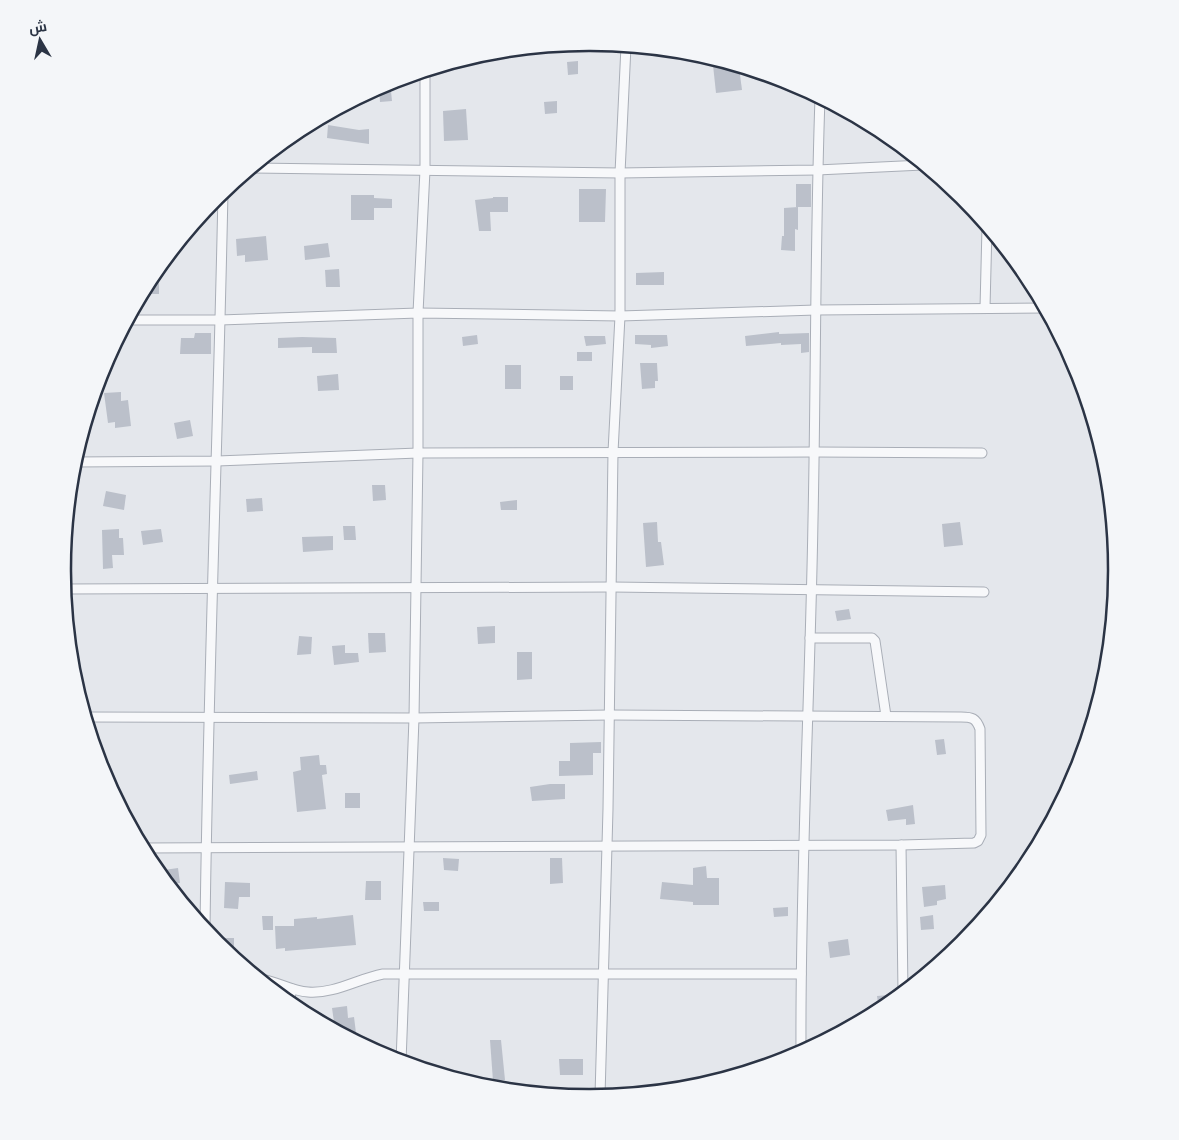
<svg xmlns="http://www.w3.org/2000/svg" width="1179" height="1140" font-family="Inter,Cairo,sans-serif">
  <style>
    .building { fill: #bbc0ca }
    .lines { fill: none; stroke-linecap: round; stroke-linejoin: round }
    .street-casing { stroke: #a9aeb7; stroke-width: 11 }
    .street { stroke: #f7f8fa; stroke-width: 9 }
    .rim { fill: none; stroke: #2b3445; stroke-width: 2.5 }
  </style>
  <rect width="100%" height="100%" fill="#e4e7ec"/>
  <g class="building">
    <path d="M578,61V74L568,75L567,62Z"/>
    <path d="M727,63L739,67L742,90L716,93L713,65Z"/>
    <path d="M390,82L392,101L380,102L379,87Z"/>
    <path d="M557,101V113L545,114L544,102Z"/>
    <path d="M466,109L468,140L444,141L443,111Z"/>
    <path d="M328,125L359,130L369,129V144L327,138Z"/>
    <rect x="796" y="184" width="15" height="23"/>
    <path d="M579,189H606L605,222H579Z"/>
    <path d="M351,195H374V198L392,199V208H374V220H351Z"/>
    <path d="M493,197H508V212H490L491,231H479L475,200L493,198Z"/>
    <path d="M798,207V230L795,229V251L781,250L782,236H784V208Z"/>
    <path d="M266,236L268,260L245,262V255L237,256L236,239Z"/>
    <path d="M328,243L330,257L305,260L304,246Z"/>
    <path d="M339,269L340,287H326L325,270Z"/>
    <path d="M664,272V285H636V273Z"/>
    <path d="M150,279H159V294H145V288Z"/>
    <path d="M779,332V334L809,333V352L801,353V344L781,345V343L746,346L745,336Z"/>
    <path d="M195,333H211V354H180L181,338H194Z"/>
    <path d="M477,335L478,344L463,346L462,337Z"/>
    <path d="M635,335H667L668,346L651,348V345L635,344Z"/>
    <path d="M584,336H605L606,344L586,346Z"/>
    <path d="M302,337L336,338L337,353H312V347L278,348V338Z"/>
    <rect x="577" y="352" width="15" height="9"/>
    <path d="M640,363H657L658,381H655V388L642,389Z"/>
    <rect x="505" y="365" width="16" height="24"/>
    <path d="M338,374L339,390L318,391L317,376Z"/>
    <rect x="560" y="376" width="13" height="14"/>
    <path d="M121,392V401L128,400L131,426L115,428V422L108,423L104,393Z"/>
    <path d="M190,420L193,436L177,439L174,423Z"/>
    <path d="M372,485H385L386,500L373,501Z"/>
    <path d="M106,491L126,495L124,510L103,506Z"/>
    <path d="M262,498L263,511L247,512L246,499Z"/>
    <path d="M517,500V510H501L500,502Z"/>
    <path d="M657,522L658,542H661L664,565L646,567L643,523Z"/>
    <path d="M960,522L963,545L944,547L942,524Z"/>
    <path d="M343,526H355L356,540H344Z"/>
    <path d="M119,529V538H123L124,555H112L113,568L103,569L102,530Z"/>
    <path d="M161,529L163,542L143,545L141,531Z"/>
    <path d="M333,536V550L303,552L302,537Z"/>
    <path d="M849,609L851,619L837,621L835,611Z"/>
    <path d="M495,626V643L478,644L477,627Z"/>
    <path d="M368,633H385L386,652L369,653Z"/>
    <path d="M299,636L312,637L311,654L297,655Z"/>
    <path d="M345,645V653H358L359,662L334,665L332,646Z"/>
    <path d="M517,652H532V679L517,680Z"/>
    <path d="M944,739L946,754L937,755L935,740Z"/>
    <path d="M601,742V753H593V775L559,776V761H570V743Z"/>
    <path d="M319,755L320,765H326L327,774L322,775L326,809L297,812L293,772L301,770L300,757Z"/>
    <path d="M257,771L258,780L230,784L229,775Z"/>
    <path d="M550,784H565V799L532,801L530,787Z"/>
    <rect x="345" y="793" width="15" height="15"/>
    <path d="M913,805L915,824L906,825V819L888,821L886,810Z"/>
    <path d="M443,858L459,859L458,871L444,870Z"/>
    <path d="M550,858H562L563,883L550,884Z"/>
    <path d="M706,866L707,878H719V905H693V902L660,899L662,882L693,885V868Z"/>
    <path d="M178,868L180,883L168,884L157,871Z"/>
    <path d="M366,881H381V900H365Z"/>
    <path d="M225,882L250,883V897H239L238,909L224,908Z"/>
    <path d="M945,885L946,899L937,901V905L924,907L922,887Z"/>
    <path d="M423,902H439V911H424Z"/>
    <path d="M788,907V916L774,917L773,908Z"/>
    <path d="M353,915L356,945L285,951V948L276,949L275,926H294V919L317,917V919Z"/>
    <path d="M933,915L934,929L921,930L920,917Z"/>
    <path d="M262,916H273V930H263Z"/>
    <path d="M220,938H234V950H225L220,946Z"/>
    <path d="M848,939L850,955L830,958L828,942Z"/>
    <path d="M889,995L890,1002L879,1010L877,996Z"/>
    <path d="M347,1006L348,1018L354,1017L356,1033L345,1035L335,1029L332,1008Z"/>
    <path d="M490,1040H501L505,1080L493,1081Z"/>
    <path d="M559,1059H583V1075H560Z"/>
  </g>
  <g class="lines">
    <g class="street-casing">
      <g id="street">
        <path d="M251,168L620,173L817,170L923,165"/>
        <path d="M985,308L987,227"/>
        <path d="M128,320H220L418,313L620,316L816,310L1045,308"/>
        <path d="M74,462L217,461L418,453L815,452L982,453"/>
        <path d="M64,589L612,587L984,592"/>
        <path d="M810,638H872L875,641L886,716"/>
        <path d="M85,717L414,718L610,715L961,717C972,717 976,718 980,729L981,835L978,841L974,843L901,845L143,848"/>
        <path d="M901,845L903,992"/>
        <path d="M205,929C208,683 218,438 223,192"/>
        <path d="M260,979C277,981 291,991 308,992C335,994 357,979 383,974H801"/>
        <path d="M289,1002L292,989"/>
        <path d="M801,1052C800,875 810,698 813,520C816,379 815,239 820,98"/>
        <path d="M401,1062L414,718L418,453V313L425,170V71"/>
        <path d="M600,1096L608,809L613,452L620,316V173L626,46"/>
      </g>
    </g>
    <use href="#street" class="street"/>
  </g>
  <path d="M0 0H1179V1140H0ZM589 51H590A518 518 0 0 1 1108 569V571A518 518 0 0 1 590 1089H589A518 518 0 0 1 71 571V569A518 518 0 0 1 589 51Z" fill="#f4f6f9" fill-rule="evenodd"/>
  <path class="rim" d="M589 51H590A518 518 0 0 1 1108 569V571A518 518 0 0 1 590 1089H589A518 518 0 0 1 71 571V569A518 518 0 0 1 589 51Z"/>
  <g transform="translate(40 40) rotate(351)" stroke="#f4f6f9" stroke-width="4" paint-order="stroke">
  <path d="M0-4L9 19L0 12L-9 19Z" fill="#2b3445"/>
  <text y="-8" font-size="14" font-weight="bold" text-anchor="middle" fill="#2b3445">ش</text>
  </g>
</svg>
